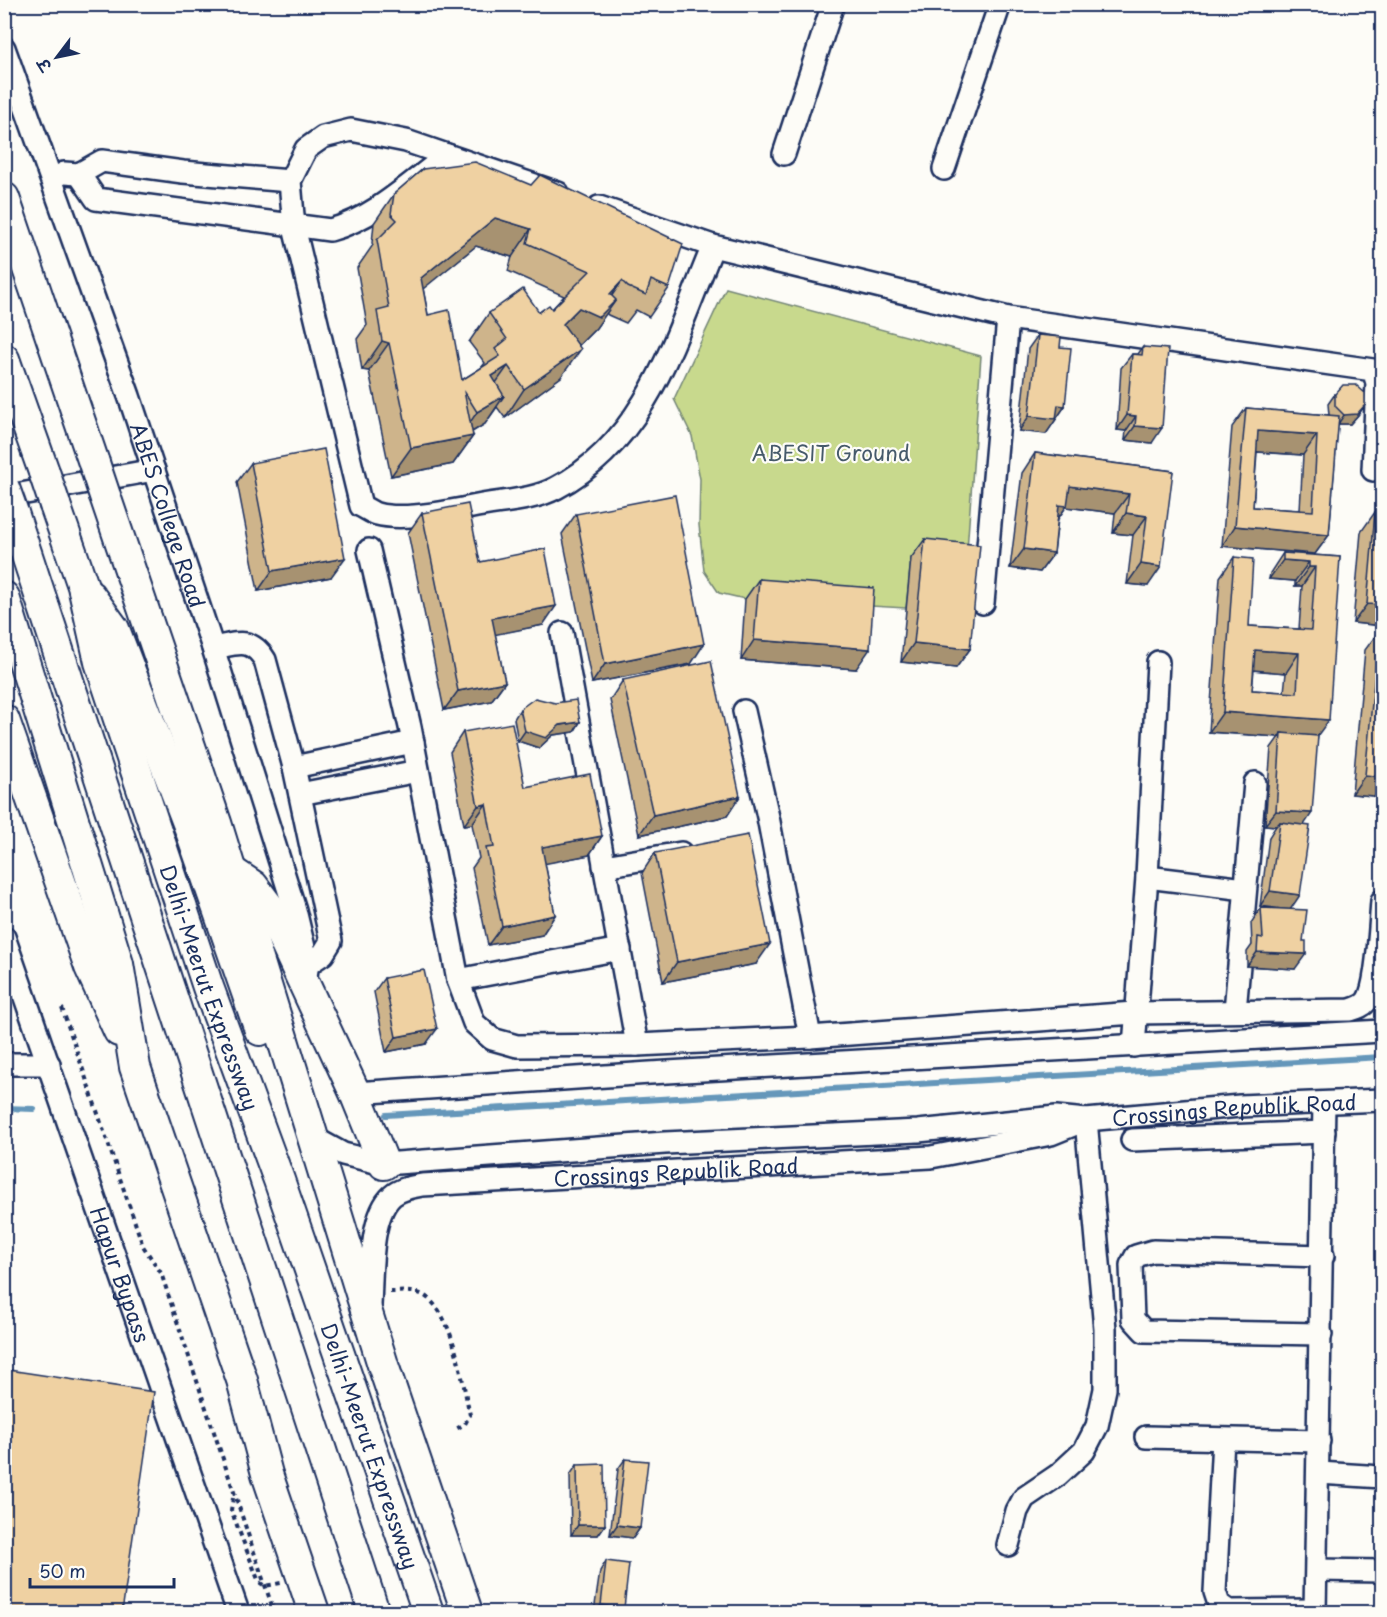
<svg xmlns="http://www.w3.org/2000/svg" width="1387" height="1617" font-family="'Playpen Sans','Playpen Sans Deva',sans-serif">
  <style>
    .green { fill: #c8d98d; stroke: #728476; stroke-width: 1.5 }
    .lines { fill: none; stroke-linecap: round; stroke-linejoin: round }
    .stream { stroke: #6597ba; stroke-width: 6 }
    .minor-casing { stroke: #1b2f5e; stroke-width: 26 }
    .highway-casing { stroke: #1b2f5e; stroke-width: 34 }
    .path { stroke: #1b2f5e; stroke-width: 4; stroke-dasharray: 4.5 4.5; stroke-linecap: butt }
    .minor { stroke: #fdfcf7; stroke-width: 21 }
    .highway { stroke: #fdfcf7; stroke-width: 30 }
    .highway-bridge-casing { stroke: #1b2f5e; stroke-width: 34; stroke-linecap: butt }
    .highway-bridge { stroke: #fdfcf7; stroke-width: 30 }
    .wall { fill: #ceb48b; stroke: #1b2f5e; stroke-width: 1.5; fill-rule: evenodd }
    .shaded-wall { fill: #a79271; stroke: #1b2f5e; stroke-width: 1.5 }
    .building { fill: #efd1a2; stroke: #1b2f5e; stroke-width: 1.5; fill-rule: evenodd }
    .labels { text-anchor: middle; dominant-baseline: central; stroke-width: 4.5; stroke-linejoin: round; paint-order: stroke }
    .park-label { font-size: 21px; fill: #465a6a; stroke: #fdfcf7 }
    .street-label { font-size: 21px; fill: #1b2f5e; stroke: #fdfcf7 }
  </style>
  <rect width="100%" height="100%" fill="#fdfcf7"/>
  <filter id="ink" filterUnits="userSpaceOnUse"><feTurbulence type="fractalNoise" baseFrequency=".0167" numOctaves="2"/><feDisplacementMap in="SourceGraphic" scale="12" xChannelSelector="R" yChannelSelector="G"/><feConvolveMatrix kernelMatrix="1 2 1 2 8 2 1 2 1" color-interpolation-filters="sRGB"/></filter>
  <g filter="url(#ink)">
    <path class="green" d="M726,288L981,356L966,564L911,558L906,608L745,599L719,593L704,571L699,525L700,479L692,436L674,399Z"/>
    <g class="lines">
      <g class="stream">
        <path d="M4,1108L34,1109"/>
        <path d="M386,1115L1382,1057"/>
      </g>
      <g class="minor-casing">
        <g id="minor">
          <path id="s1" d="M4,48L129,396L213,648L295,910L308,964L305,981"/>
          <path d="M784,154L833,4"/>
          <path d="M944,169L1000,4"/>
          <path d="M64,173L79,174L102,161L183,172L290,181"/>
          <path d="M79,174L96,199L330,230C375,218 411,182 448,155"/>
          <path d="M558,193L406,141L351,130L323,137L306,149L290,181L294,227L361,506C366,508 372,513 377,514C402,521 448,512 472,507C499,501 532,501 556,488C648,440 676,334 713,246"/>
          <path d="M599,207L713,246L1008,318L1373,370L1377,383L1373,470"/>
          <path d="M4,497L154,470"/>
          <path d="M369,550L410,727L458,980L474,1023L492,1039L517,1046L637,1045L810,1037L1134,1013L1350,1010C1357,1008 1362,1007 1367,1001C1378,985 1380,923 1382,901"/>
          <path d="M983,603L1008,318"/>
          <path d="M562,633L637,1045"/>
          <path d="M213,648C237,644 250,636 265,660L294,767L331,941L323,954L308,964"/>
          <path d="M744,711L768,817L810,1037"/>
          <path d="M294,767L413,742"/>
          <path d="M300,794L418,771"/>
          <path d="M604,866L681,853"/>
          <path d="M1147,877L1245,889"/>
          <path id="s2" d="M4,937L238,1612"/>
          <path d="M458,980L620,949"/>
          <path d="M1235,1011L1255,783"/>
          <path d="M1134,1046L1147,877L1158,662"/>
          <path d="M4,1064H49"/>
          <path d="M355,1093L650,1073L1382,1031"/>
          <path id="s3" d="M312,1137L343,1154L384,1164L665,1143L918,1131L1056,1117L1086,1120L1240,1106L1382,1100"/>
          <path d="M1132,1140L1324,1132"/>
          <path id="s4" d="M370,1305C372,1276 369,1217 392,1196C400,1189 411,1187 422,1185L931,1157L1051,1134L1083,1121"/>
          <path d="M1321,1334L1144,1331L1133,1319L1131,1265L1136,1256L1153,1251L1323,1256"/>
          <path d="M1146,1437L1319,1441"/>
          <path d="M1223,1439L1215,1592L1219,1604L1229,1611L1315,1610"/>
          <path d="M1319,1473L1382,1477"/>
          <path d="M1008,1545L1017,1511L1024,1498L1058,1475L1084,1451L1097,1426L1105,1389V1329L1086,1120"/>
          <path d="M1317,1570L1382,1571"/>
          <path d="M1315,1612L1324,1103"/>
        </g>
      </g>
      <g class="highway-casing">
        <g id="highway">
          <path d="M4,198L94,463"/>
          <path d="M4,359L44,472"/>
          <path d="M105,496L216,823L383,1365L467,1612"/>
          <path id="s5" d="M55,505L83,586L100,662L208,987L279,1180L428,1612"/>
          <path d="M13,513L374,1612"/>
          <path d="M90,596L114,629L191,831L260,1030"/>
          <path d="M4,597L118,964L135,1067L242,1380L267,1474L314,1612"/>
          <path d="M4,720L90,967L119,1031"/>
          <path d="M232,872L253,886L268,906L355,1093L384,1164"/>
        </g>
      </g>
      <g class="path">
        <path d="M62,1008L143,1246L161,1273L274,1612"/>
        <path d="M390,1292C401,1292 413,1290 423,1295C454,1312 462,1382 470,1415L465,1424L456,1429"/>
        <path d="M233,1498L231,1510L259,1582L265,1586L281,1583"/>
      </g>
      <use href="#minor" class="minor"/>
      <use href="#highway" class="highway"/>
      <g class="highway-bridge-casing">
        <g id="highway-bridge">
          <path d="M94,463L105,496"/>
          <path d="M44,472L55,505"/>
          <path d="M4,488L13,513"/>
        </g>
      </g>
      <use href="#highway-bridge" class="highway-bridge"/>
    </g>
    <g class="wall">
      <path d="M423,169L669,288L649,317L636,310L626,323L608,315L606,313L596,328L579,345H578L561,377L505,418L497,407L485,424L472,432L473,436L453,464L391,476L369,371L362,370L357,339L367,325L357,268L373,245L372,243L374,223L394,194ZM476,246L512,257L508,271L564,296L552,309L539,312L489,313L469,342L485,363L481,368L462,380L428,315L423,288Z"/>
      <path d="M1038,335L1060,347L1065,406L1046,434L1019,431L1028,349Z"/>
      <path d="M1143,347L1152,443L1125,440L1126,431L1117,430L1121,368L1132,354H1138Z"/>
      <path d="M1335,394L1365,405L1358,415L1350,424H1338L1329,535L1315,554L1222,546L1232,427L1246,408L1329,415L1328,404ZM1257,452L1303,455L1300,510L1253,507Z"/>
      <path d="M1035,453L1173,471L1148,586L1127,584L1133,535L1113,533L1115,513L1066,507L1058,519L1054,553L1040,572L1010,568L1022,473Z"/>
      <path d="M251,463L331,577L258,591L237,482Z"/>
      <path d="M1375,512L1383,513V626L1353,623L1361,532Z"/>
      <path d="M422,513L480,562L543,625L495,634L505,682L491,701L444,710L408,533Z"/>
      <path d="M576,514L691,664L592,683L562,534Z"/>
      <path d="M925,539L970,649L956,668L901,662L911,558Z"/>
      <path d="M1283,553L1340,557L1318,736L1290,909L1295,969L1247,966V952L1252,945L1251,923L1261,908L1284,909L1260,906L1269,837L1276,826L1265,825L1271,748L1279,737L1209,732L1220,577L1234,557L1249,626L1299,629L1302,586H1295V581L1269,579L1270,573ZM1254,670L1286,673L1284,692L1252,690Z"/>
      <path d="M759,579L856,669L741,660L745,599Z"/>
      <path d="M1379,631H1383V797L1352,794L1365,650Z"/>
      <path d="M623,680L740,796L727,816L639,835L610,700Z"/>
      <path d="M520,709L580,722L574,732L553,735L539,748L518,741L514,719Z"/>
      <path d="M463,732L525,787L602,836L589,855L545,863L555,915L542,935L488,945L472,868L479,858L472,824L464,825L450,752Z"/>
      <path d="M655,853L756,964L663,982L642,873Z"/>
      <path d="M1383,960V995L1379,994Z"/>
      <path d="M384,978L426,1044L386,1052L374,992Z"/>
      <path d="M9,1370L4,1612V1377Z"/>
      <path d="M625,1459L640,1528L633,1538L610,1535L618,1469Z"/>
      <path d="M577,1465L605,1525L598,1535H571L570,1475Z"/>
      <path d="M606,1561L624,1608L620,1612H594L600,1571Z"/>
    </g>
    <g class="shaded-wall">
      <path d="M495,218L531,229L512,257L476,246L402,306L421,278Z"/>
      <path d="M622,281L602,310L616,300L596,328L579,345L559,336L563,324L579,308L610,294Z"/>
      <path d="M382,341L389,343L369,371L362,370Z"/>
      <path d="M581,349L561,377L505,418L524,389Z"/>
      <path d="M508,366L488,394L492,376Z"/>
      <path d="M504,396L485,424L462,438L473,436L453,464L391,476L411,448L459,439L477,412Z"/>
      <path d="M1058,405L1065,406L1046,434L1019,431L1029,416Z"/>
      <path d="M1365,405L1358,415L1350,424H1338L1344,415Z"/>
      <path d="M1127,415L1136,416L1126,431L1117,430Z"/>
      <path d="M1135,426L1162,428L1152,443L1125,440Z"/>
      <path d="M1258,431L1317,435L1303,455L1244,451Z"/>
      <path d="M1070,486L1129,494L1115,513L1066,507L1053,525L1046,524Z"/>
      <path d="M1126,513L1147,516L1133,535L1113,533Z"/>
      <path d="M1235,526L1329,535L1315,554L1222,546Z"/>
      <path d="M1024,549L1054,553L1040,572L1010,568Z"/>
      <path d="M345,558L331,577L258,591L272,571Z"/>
      <path d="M1283,560L1309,562L1295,581L1269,579Z"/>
      <path d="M1141,564L1161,567L1148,586L1127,584Z"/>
      <path d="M1309,567H1315L1302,586H1295Z"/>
      <path d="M1367,604L1383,605V626L1353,623Z"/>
      <path d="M556,606L543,625L478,638L492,618Z"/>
      <path d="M754,640L870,649L856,669L741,660Z"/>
      <path d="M914,643L970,649L956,668L901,662Z"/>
      <path d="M704,644L691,664L592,683L605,664Z"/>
      <path d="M1255,650L1299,653L1286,673L1241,669Z"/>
      <path d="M505,682L491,701L444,710L458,691Z"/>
      <path d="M1223,712L1329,720L1315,739L1281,733L1279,737L1209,732Z"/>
      <path d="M580,722L574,732L553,735L539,748L518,741L525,731Z"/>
      <path d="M1365,775L1383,777V797L1352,794Z"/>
      <path d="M740,796L727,816L639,835L653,815Z"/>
      <path d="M486,804L472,824L464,825L478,806Z"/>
      <path d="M1276,811L1312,813L1302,828L1280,822L1276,826L1265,825Z"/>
      <path d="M602,836L589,855L528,867L542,847Z"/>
      <path d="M1270,891L1300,895L1290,910L1260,906Z"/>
      <path d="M555,915L542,935L488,945L502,926Z"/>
      <path d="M770,944L756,964L663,982L677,962Z"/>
      <path d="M1257,952L1306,954L1295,969L1247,966Z"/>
      <path d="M437,1029L426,1044L386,1052L396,1037Z"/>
      <path d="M578,1525H605L598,1535H571Z"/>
      <path d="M617,1525L640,1528L633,1538L610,1535Z"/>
      <path d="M601,1605L624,1608L620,1612H595Z"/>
    </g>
    <g class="building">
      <path d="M475,162L531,185L540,175L683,244L669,288L651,280L646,295L628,287L622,281L610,294L616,300L599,317L579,308L563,324L581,349L524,389L508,366L492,376L504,396L477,412L464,391L473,436L411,448L389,343L382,341L377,311L389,308L377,240L397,220L391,214L394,194L423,169ZM495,218L531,229L527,243L590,271L552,309L549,305L539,312L523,289L489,313L507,339L495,349L500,356L462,380L449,310L428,315L421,278Z"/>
      <path d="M1038,335L1061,337L1060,347L1071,348L1065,406L1058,405L1056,419L1029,416Z"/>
      <path d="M1143,347L1168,349L1162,428L1135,426L1136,416L1127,415L1132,354L1142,355Z"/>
      <path d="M1343,385H1356L1365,393V405L1357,414L1344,415L1335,406V394Z"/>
      <path d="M1246,408L1339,416L1329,535L1235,526ZM1258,431L1317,435L1313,511L1253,507Z"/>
      <path d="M324,449L345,558L272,571L251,463Z"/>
      <path d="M1035,453L1173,471L1161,567L1141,564L1147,516L1126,513L1129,494L1070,486L1067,506L1059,505L1054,553L1024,549Z"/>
      <path d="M675,495L704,644L605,664L576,514Z"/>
      <path d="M468,504L480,562L545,549L556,606L492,618L505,682L458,691L422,513Z"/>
      <path d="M1375,512L1383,513V605L1367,604Z"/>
      <path d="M925,539L980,545L970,649L914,643Z"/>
      <path d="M1283,553L1340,557L1329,720L1223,712L1234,557L1253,559L1249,626L1311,630L1315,567H1309V562L1283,560ZM1255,650L1299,653L1297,693L1252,690Z"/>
      <path d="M759,579L874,588L870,649L754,640Z"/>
      <path d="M1379,631H1383V777L1365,775Z"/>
      <path d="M711,661L740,796L653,815L623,680Z"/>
      <path d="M535,698L555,703L576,700L580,722L560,725L546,738L525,731L520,709Z"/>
      <path d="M512,723L525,787L590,774L602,836L542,847L555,915L502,926L486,848L494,847L486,804L478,806L463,732Z"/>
      <path d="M1281,733L1318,736L1312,813L1276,811Z"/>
      <path d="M1280,822L1310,826L1300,895L1270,891Z"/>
      <path d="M748,835L770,944L677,962L655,853Z"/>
      <path d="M1261,908L1307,910L1303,941H1306V954L1257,952L1258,937L1263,938Z"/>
      <path d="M424,970L437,1029L396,1037L384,978Z"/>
      <path d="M9,1370L154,1392L122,1612H4V1402Z"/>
      <path d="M625,1459L648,1461L640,1528L617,1525Z"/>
      <path d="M604,1464L605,1525H578L577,1465Z"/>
      <path d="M606,1561L629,1564L624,1608L601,1605Z"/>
    </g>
  </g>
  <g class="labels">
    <g class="park-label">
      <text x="831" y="452">ABESIT Ground</text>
    </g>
    <g class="street-label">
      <text stroke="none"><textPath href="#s1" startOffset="495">ABES College Road</textPath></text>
      <text stroke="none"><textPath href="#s5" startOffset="507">Delhi-Meerut Expressway</textPath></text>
      <text stroke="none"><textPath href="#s3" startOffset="930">Crossings Republik Road</textPath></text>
      <text stroke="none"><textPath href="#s4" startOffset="400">Crossings Republik Road</textPath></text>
      <text stroke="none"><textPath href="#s2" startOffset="357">Hapur Bypass</textPath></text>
      <text stroke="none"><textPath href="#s5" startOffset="993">Delhi-Meerut Expressway</textPath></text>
    </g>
  </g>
  <rect width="1387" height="1617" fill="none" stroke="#fdfcf7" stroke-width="24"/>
  <rect x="12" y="12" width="1363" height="1593" fill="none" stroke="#1b2f5e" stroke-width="2" filter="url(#ink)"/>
  <g transform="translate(57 57) rotate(238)" stroke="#fdfcf7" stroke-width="4.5" paint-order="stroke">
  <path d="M0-4.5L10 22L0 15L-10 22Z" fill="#1b2f5e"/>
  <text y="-9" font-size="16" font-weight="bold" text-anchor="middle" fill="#1b2f5e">उ</text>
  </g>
  <path d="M30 1578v9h144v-9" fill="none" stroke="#1b2f5e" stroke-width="3"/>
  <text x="39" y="1578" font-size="18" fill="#1b2f5e" stroke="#fdfcf7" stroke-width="4.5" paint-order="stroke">50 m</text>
</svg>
